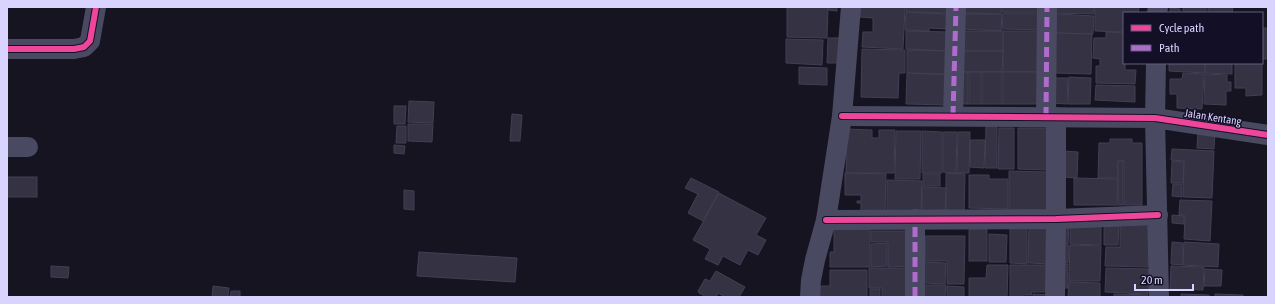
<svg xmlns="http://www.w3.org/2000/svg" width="1275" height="304" font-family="'Asap Condensed',sans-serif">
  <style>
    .building { fill: #343243; stroke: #433f54 }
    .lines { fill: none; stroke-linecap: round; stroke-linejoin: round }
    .street { stroke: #4a4962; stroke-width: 20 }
    .quiet { stroke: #b06ccc; stroke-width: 5; stroke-dasharray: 10 5; stroke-linecap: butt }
    .cycleway-casing { stroke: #130f26; stroke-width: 8 }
    .cycleway { stroke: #ed469a; stroke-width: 6 }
    .labels { text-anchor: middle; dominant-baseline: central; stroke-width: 3; stroke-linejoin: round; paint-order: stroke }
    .street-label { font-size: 11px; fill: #d9d4ff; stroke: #130f26 }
  </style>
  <rect width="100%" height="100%" fill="#161421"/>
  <g class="building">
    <path d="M787,7H828L827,38L787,37Z"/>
    <path d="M828,7H837V11L828,10Z"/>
    <path d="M861,7H905L903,49L862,47L863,32H873V18L860,17Z"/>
    <path d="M906,7H949V13L906,12Z"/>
    <path d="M962,7H1001V14L962,13Z"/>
    <rect x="1002" y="7" width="40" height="5"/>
    <path d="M1054,7H1094V14L1053,13Z"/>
    <path d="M1095,7H1139L1138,13H1124V32L1095,31Z"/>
    <rect x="1183" y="7" width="23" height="6"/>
    <path d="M1208,7H1233L1232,13H1208Z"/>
    <path d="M1170,8L1180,9V13H1170Z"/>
    <path d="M906,12L948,14L947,29L929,28V31L905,30Z"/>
    <path d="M1003,13H1042V30L1002,29Z"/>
    <path d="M962,14H1002L1001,31L961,29Z"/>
    <path d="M1056,14L1094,16L1093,34L1056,33Z"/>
    <rect x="1262" y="28" width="6" height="31"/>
    <path d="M906,31L949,32L948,51L906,49Z"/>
    <rect x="960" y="31" width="43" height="20"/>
    <rect x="1003" y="31" width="38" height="41"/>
    <path d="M1106,32L1124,33V63H1125V70H1136L1135,84L1096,83V66H1100V59L1093,58L1094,38H1106Z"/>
    <path d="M1056,33L1092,34L1091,74L1054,73Z"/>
    <path d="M828,38H844V63H827Z"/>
    <path d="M786,39L823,40L822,65L786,63Z"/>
    <path d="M862,49L905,50V73H899L898,98L861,97Z"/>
    <path d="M907,50L950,51L949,74L907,73Z"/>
    <path d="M960,51H1003L1002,72H960Z"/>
    <path d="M1169,63H1205V73L1169,71Z"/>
    <path d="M1206,63H1232V74L1205,73Z"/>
    <path d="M1235,63H1262V95L1246,96V88H1235Z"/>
    <path d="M799,67L827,68V85L799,84Z"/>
    <rect x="960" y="72" width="8" height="32"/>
    <rect x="969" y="72" width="12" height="32"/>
    <rect x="982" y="72" width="20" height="32"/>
    <rect x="1003" y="72" width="38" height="32"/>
    <path d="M907,73L950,75L949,105L906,104Z"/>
    <path d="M1183,73L1204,74L1202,109L1177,108V94H1170V79H1182Z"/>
    <path d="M1205,74L1227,75V82H1231V91H1226V105L1204,104Z"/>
    <path d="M1069,77L1091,78L1090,104H1068Z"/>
    <path d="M1052,78H1068L1067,104L1051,103Z"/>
    <path d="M1096,85L1135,86V102L1095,100Z"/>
    <path d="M409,101L434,102L433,123L408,122Z"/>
    <path d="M394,106H406L405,124H394Z"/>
    <path d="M512,114L522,115L520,141H510Z"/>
    <path d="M408,124H433L432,142L408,141Z"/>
    <path d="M397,126H406V143H396Z"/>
    <path d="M986,126H997V168H985Z"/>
    <path d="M999,128H1014V169H998Z"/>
    <path d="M1018,128H1048L1047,170L1018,169Z"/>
    <path d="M847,129L872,130V138H879V130H895L894,173H846Z"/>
    <path d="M1198,130L1215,131L1214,149L1197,148Z"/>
    <path d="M896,131H921L920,179H895Z"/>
    <path d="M922,131L942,132V173H922Z"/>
    <path d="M943,132H957L956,173L943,172Z"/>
    <path d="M958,132H970L969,173H957Z"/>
    <path d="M1110,139H1132V143H1142V205H1124V161H1118V178H1098L1099,143H1110Z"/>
    <path d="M970,140H985L984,168L970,167Z"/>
    <path d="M394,145L405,146L404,154L394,153Z"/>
    <path d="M1172,149L1214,151L1212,198L1183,197L1184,161L1171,160Z"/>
    <path d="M1063,151L1078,152L1077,178L1062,177Z"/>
    <rect x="1118" y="161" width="5" height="44"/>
    <path d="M1172,161L1184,162L1183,183H1171Z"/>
    <path d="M1009,171L1049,172L1048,212L1009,211Z"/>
    <path d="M845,173L886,174L885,215H861V203H857V201H861V195H845Z"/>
    <path d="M946,173L965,174L964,214H946Z"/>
    <rect x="923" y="174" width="17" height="12"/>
    <path d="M969,175H989V179H1008V209L969,208Z"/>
    <rect x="7" y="177" width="30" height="20"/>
    <path d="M691,178L719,192L703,221L688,213L698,194L685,188Z"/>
    <path d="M1074,178L1118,179L1117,205H1074Z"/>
    <path d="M887,180L922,181L921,213H887Z"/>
    <path d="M1173,184H1182V197L1172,196Z"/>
    <path d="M922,187L946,188L945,214L922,213Z"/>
    <path d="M404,190L414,191V210L404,209Z"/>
    <path d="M719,193L766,218L756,235L766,240L758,255L748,250L740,265L723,256L718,265L705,259L710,249L693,240Z"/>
    <path d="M1180,200L1212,201L1210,241L1184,239L1185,215H1179Z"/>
    <path d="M1172,215L1184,216V224L1172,223Z"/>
    <path d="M1060,222H1069L1068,244H1059Z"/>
    <path d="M1070,223H1101V245L1070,244Z"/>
    <path d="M1104,223H1119L1118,245H1104Z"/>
    <path d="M1120,223L1149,224L1148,267L1105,266L1106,247H1120Z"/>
    <path d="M1010,224H1027V264L1010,263Z"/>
    <path d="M1029,224L1051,225V264L1028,263Z"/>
    <path d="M834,228H870V267H830V252H834Z"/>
    <rect x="969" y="229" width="18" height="32"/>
    <path d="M871,231H911V266L888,267V242H871Z"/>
    <path d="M989,234L1007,235L1006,262H989Z"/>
    <path d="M925,236H965L964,284H947V261H925Z"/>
    <path d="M1172,242L1183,243V265L1171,264Z"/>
    <path d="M1184,242L1219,244L1218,267L1183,265Z"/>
    <path d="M887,243V266L871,267V244Z"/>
    <path d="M1059,245H1069L1068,263L1059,262Z"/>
    <path d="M1070,245L1101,246L1100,281H1069Z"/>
    <path d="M419,252L517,258L515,282L417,276Z"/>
    <path d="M924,262L946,263L945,284L924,283Z"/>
    <rect x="1059" y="264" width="9" height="7"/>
    <path d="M987,265H1008L1007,297H969V278H986Z"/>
    <path d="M1010,265H1050V292H1031L1032,295H1022L1021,297H1010Z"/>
    <path d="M51,266L69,267L68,278L51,277Z"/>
    <path d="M1171,266L1204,267L1203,290L1170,289Z"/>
    <path d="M869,268H911V297H882V288H869Z"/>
    <path d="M1106,268L1149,269L1148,294L1105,292Z"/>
    <path d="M1205,269L1222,270L1221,286H1204Z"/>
    <path d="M830,270H867V297H820V286H830Z"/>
    <path d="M716,271L745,287L739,297H725L718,293L716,297H707L699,293L698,291L705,279L710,281Z"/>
    <path d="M1062,272H1068V288H1061Z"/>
    <path d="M1069,282L1100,283V297H1068Z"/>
    <path d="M924,285H946L945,297H924Z"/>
    <path d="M213,286L229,288L228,297H212Z"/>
    <path d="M947,286L964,287V297H947Z"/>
    <rect x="870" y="289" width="10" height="8"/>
    <path d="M231,291H240V297L230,296Z"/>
    <path d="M1033,294L1051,295L1050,297H1023H1033Z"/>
    <path d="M1114,294L1148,295L1147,297H1114Z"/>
    <path d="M1181,294L1209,295V297H1181Z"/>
    <path d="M1215,294L1243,295V297H1215Z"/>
  </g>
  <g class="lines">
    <g class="street">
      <path d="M1157,13L1158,7"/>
      <path d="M7,49H74L84,47L90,41L96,7"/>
      <path d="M1156,63L1155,118L1159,297"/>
      <path d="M842,116L1155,118L1268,135"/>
      <path d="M953,116L956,7"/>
      <path d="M1046,117L1047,7"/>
      <path d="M7,147H28"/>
      <path d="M826,220L1056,219L1158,215"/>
      <path d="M810,297L811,280L815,260L826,220L842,116L851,7"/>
      <path d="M915,297V219"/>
      <path d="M1055,297L1056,219V117"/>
    </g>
    <g class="quiet">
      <path d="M953,116L956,7"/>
      <path d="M1046,117L1047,7"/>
      <path d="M915,297V219"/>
    </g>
    <g class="cycleway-casing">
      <g id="cycleway">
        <path d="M7,49H74L84,47L90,41L96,7"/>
        <path d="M842,116L1155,118L1268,135"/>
        <path d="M826,220L1056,219L1158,215"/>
      </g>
    </g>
    <use href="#cycleway" class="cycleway"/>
  </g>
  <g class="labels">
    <g class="street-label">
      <text transform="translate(1213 117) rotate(9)">Jalan Kentang</text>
    </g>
  </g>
  <rect width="1275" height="304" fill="none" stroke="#d9d4ff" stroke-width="16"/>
  <rect x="1123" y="12" width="140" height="52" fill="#130f26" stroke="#625e7d"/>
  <rect x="1131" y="25" width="20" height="6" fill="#ed469a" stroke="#625e7d"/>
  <text x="1159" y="32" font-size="12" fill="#d9d4ff">Cycle path</text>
  <rect x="1131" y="45" width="20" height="6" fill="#b06ccc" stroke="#625e7d"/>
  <text x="1159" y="52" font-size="12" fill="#d9d4ff">Path</text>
  <path d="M1135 284v6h58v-6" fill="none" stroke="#d9d4ff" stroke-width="2"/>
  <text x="1141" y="284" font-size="12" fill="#d9d4ff" stroke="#130f26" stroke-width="3" paint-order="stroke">20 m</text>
</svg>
